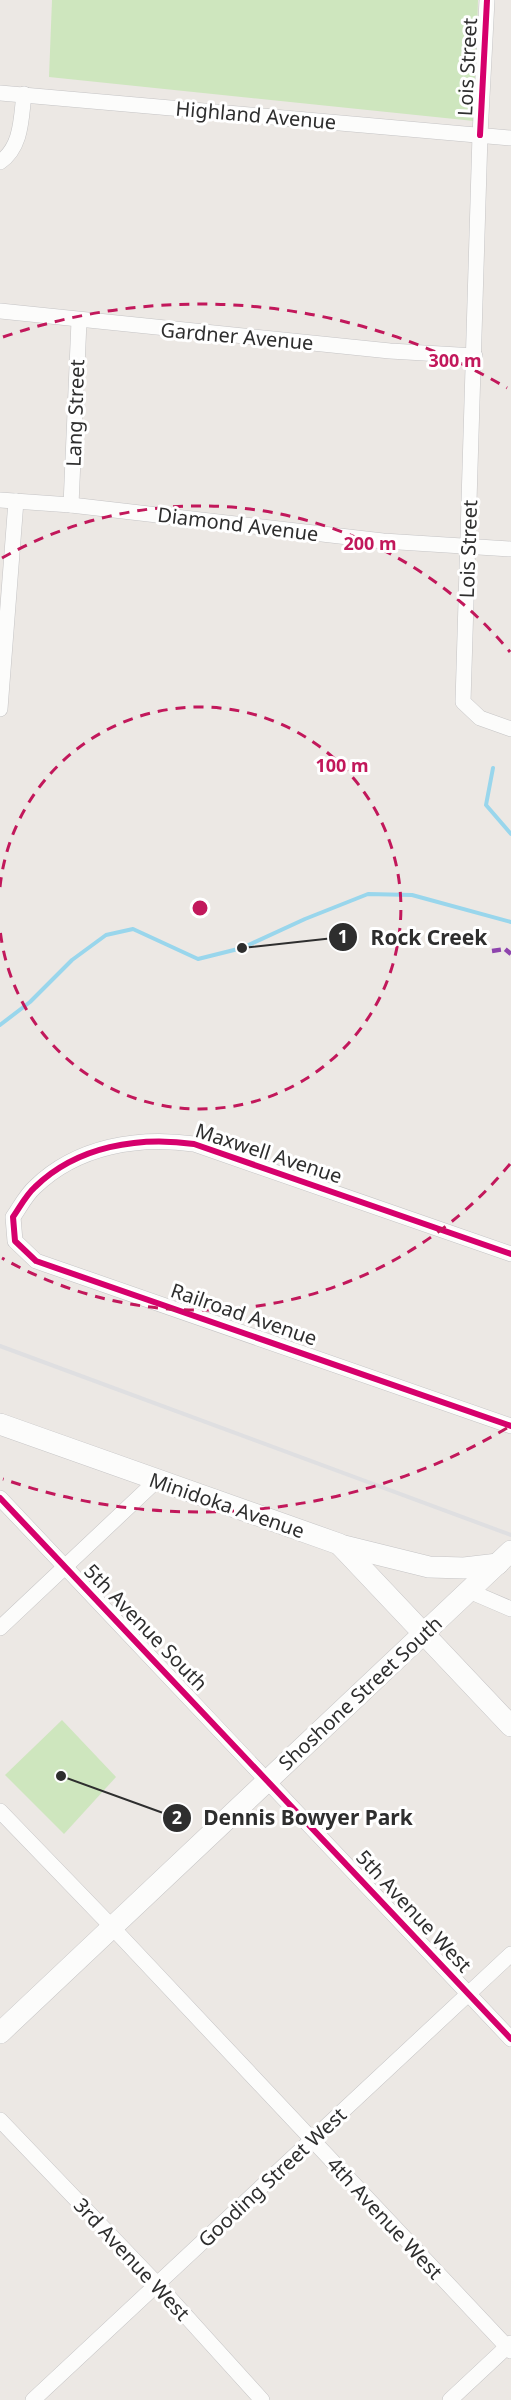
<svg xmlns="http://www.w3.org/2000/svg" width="511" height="2400" font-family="'Noto Sans',sans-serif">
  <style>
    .green { fill: #cee6be }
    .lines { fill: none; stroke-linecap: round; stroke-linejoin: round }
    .stream { stroke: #99d6ec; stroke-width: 4 }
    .street-casing { stroke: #c5c4c5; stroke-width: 16 }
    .secondary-casing { stroke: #c5c4c5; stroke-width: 22 }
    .street { stroke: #fcfcfb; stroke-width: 15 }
    .secondary { stroke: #fcfcfb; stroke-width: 21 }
    .rail { stroke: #dfdfe1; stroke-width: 4 }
    .quiet { stroke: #8e44ad; stroke-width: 4.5; stroke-dasharray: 9 4.5; stroke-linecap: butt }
    .cycleway-casing { stroke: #fff; stroke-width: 10 }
    .cycleway { stroke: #d6006c; stroke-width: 6 }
    .ring { fill: none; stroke: #c2185b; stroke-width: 3; stroke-dasharray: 10 8 }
    .labels { text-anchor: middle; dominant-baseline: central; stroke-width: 6; stroke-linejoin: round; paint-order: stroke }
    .street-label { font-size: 20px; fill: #2e2e2e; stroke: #fff }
    .centre { fill: #c2185b; stroke: #fff; stroke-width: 3 }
    .ring-label { font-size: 18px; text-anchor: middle; font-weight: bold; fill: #c2185b; stroke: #fff; stroke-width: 6; stroke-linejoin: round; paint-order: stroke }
    .leader { fill: none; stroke: #2e2e2e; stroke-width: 2 }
    .callout-dot { fill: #2e2e2e; stroke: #fff; stroke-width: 2 }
    .mark-label { font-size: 18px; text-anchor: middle; font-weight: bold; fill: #fff }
    .callout-label { font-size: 21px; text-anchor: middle; font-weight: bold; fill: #2e2e2e; stroke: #fff; stroke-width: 6; stroke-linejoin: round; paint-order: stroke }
  </style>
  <rect width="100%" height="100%" fill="#ece8e4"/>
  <g class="green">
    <path d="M52,0H478L474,121L49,77Z"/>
    <path d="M62,1720L116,1777L64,1834L5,1775Z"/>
  </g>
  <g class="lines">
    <g class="stream">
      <path d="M493,768L486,805L511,834"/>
      <path d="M0,1025L30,1002L72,960L106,935L133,929L198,959L242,948L305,919L368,894L412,895L511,922"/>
    </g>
    <g class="street-casing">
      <g id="street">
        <path d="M487,0L480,135L463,702L480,718L511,729"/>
        <path d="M0,93L511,138"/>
        <path d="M0,162C22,147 21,118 24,94"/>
        <path d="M0,311L390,351L475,356"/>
        <path d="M0,500L71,505L383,541L511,549"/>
        <path d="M71,505L79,321"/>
        <path d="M0,709L16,501"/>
        <path d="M511,1254L194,1144C139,1136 77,1146 35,1187C26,1195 20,1207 13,1217L15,1241L36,1261L511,1426"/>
        <path d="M0,1498L511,2039"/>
        <path d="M469,1591L511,1609"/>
        <path d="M0,1628L156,1481"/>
        <path d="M0,1811L112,1927L511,2351"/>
        <path d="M0,2120L157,2284L262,2400"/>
        <path d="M33,2400L511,1954"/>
        <path d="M450,2400L511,2343"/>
      </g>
    </g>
    <g class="secondary-casing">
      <g id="secondary">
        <path d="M0,1424L339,1544L511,1726"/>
        <path d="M340,1545L429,1567L464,1568L498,1564"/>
        <path d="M0,2033L511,1551"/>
      </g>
    </g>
    <use href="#street" class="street"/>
    <use href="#secondary" class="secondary"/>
    <path class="rail" d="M0,1346L511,1535"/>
    <path class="quiet" d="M492,951L505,949L511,954"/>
    <g class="cycleway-casing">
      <g id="cycleway">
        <path d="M480,135L487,0"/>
        <path d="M511,1254L194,1144C139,1136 77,1146 35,1187C26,1195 20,1207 13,1217L15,1241L36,1261L511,1426"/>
        <path d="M0,1498L511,2039"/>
      </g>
    </g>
    <use href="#cycleway" class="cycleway"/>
  </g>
  <g class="ring">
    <path d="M0 887A201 201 0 1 1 0 929"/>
    <path d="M510 1164A402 402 0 0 1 2 1258M2 558A402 402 0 0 1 510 652"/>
    <path d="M507 1428A604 604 0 0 1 3 1479M3 337A604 604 0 0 1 507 388"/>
  </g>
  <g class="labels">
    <g class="street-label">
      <text transform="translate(467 67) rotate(-87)">Lois Street</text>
      <text transform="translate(256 115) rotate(5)">Highland Avenue</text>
      <text transform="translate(237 336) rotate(5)">Gardner Avenue</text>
      <text transform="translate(75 413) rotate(-88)">Lang Street</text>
      <text transform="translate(238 524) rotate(7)">Diamond Avenue</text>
      <text transform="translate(468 549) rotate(-88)">Lois Street</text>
      <text transform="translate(269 1153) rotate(18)">Maxwell Avenue</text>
      <text transform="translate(244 1314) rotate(19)">Railroad Avenue</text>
      <text transform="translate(227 1505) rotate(19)">Minidoka Avenue</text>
      <text transform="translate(146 1627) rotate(46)">5th Avenue South</text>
      <text transform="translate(360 1693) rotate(-43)">Shoshone Street South</text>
      <text transform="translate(414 1911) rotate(47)">5th Avenue West</text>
      <text transform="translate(272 2177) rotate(-43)">Gooding Street West</text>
      <text transform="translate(385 2218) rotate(47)">4th Avenue West</text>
      <text transform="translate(132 2259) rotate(47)">3rd Avenue West</text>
    </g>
  </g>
  <circle cx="200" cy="908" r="9" class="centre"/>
  <g class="ring-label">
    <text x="455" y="367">300 m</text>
    <text x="370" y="550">200 m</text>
    <text x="342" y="772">100 m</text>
  </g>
  <path class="leader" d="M242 948L343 937M61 1776L177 1818"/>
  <g class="callout-dot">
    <circle cx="242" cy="948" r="6"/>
    <circle cx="61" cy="1776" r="6"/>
    <circle cx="343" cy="937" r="15"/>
    <circle cx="177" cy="1818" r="15"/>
  </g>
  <g class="mark-label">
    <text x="343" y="943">1</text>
    <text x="177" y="1824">2</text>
  </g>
  <g class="callout-label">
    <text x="429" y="945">Rock Creek</text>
    <text x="308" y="1825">Dennis Bowyer Park</text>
  </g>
</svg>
